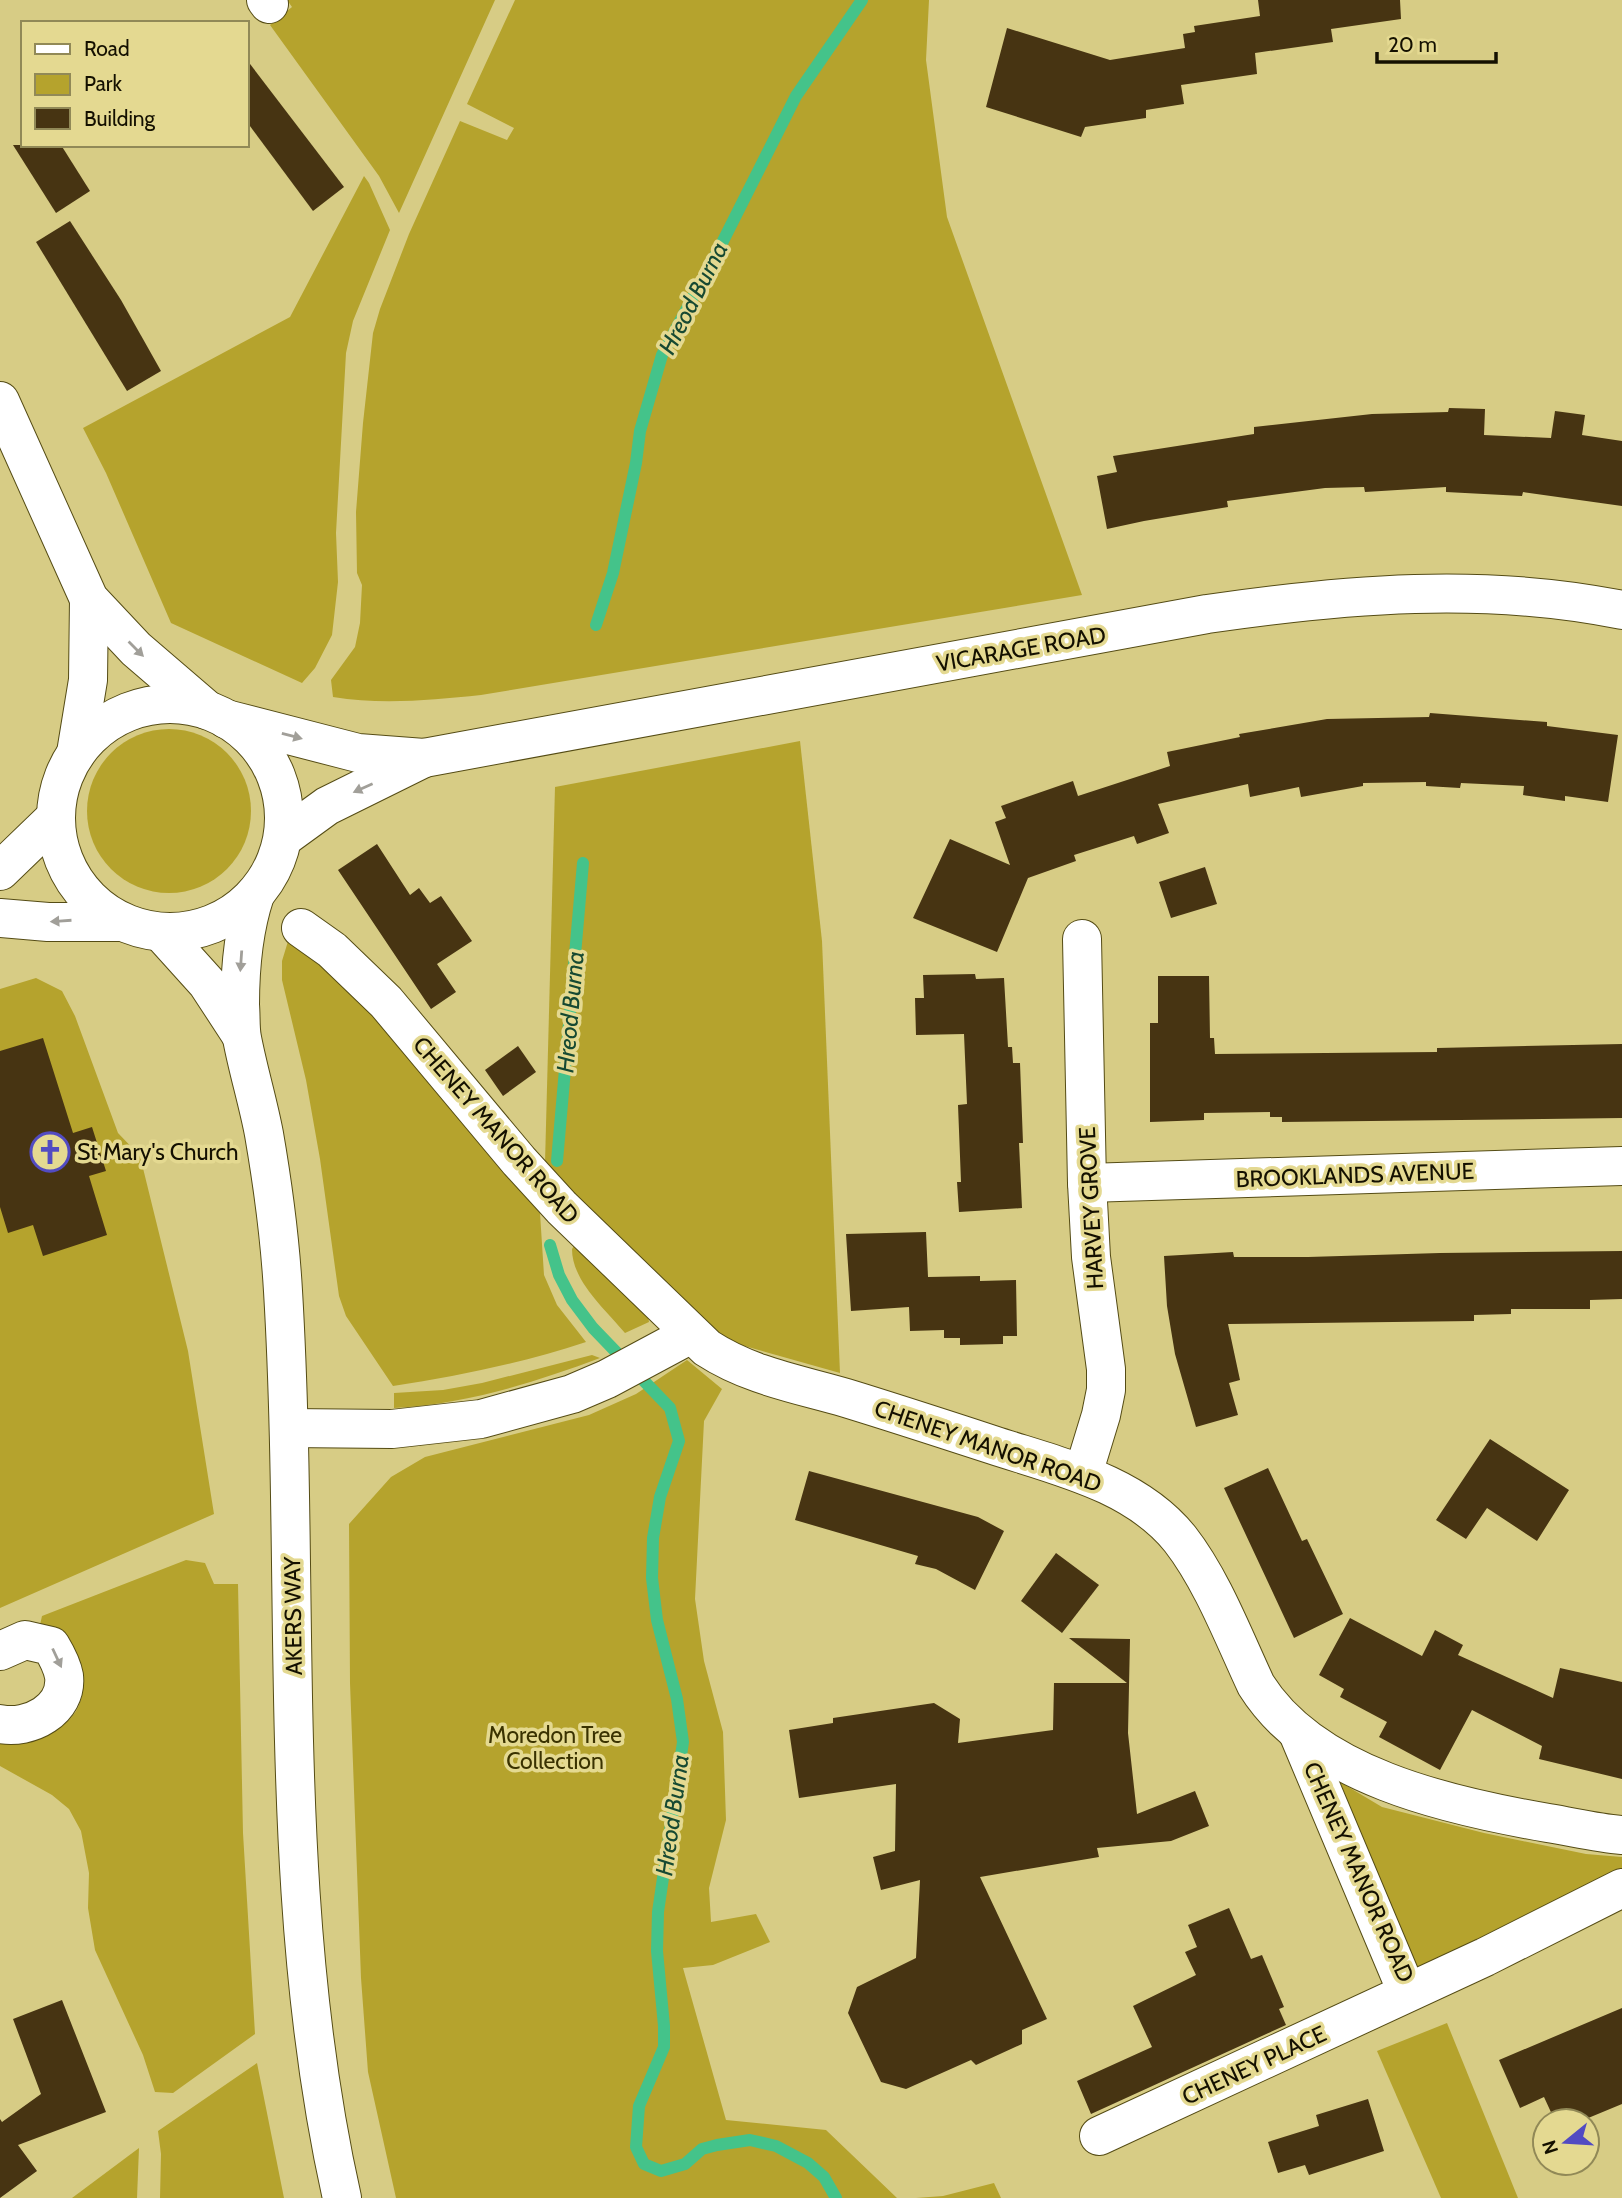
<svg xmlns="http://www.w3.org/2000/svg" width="1622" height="2198" font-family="Cabin,sans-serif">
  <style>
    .green { fill: #b5a32d }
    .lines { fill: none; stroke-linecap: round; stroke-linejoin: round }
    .stream { stroke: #44c38a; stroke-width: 12 }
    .building { fill: #473412 }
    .minor-casing { stroke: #554c15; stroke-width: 40 }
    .major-casing { stroke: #554c15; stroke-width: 40 }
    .minor { stroke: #fff; stroke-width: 38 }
    .major { stroke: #fff; stroke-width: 38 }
    .oneway { fill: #a19f99 }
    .labels { text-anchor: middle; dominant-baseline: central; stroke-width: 7; stroke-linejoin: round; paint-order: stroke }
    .street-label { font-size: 23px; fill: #141000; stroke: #e4d991 }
    .poi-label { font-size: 23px; fill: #141000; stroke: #e4d991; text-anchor: start }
    .park-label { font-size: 23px; fill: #3a3200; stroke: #e4d991 }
    .water-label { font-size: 24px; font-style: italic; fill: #164932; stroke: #e4d991 }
  </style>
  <rect width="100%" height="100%" fill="#d7cc85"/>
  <g class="green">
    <path d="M287,0H495L399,213L379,176L270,25L292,7Z"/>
    <path d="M515,0H929L926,60L947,217L1082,595L481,695C432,700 382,705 333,697L331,680L355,647L360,623L362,585L357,573L356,512L363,423L373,333L380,309L409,234L460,121L507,140L514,128L467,104Z"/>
    <path d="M364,176L369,183L390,230L353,321L346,353L336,533L338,582L332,635L315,668L302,683L171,623L106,473L83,428L290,317Z"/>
    <circle cx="169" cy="811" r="82"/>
    <path d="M800,741L822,941L840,1373L720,1339L691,1315L545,1163L555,787Z"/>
    <path d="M289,938L374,1012L540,1213L544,1275L557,1305L586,1342C522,1363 459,1376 393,1386L346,1316L339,1296L320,1159L306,1080L282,980V961Z"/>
    <path d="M36,978L62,991L75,1016L118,1133L140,1156L188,1351L214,1514L0,1608V989Z"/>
    <path d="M577,1242L647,1311L649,1322L625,1333C605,1309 572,1281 572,1249Z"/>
    <path d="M592,1355L600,1358C533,1383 467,1404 394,1408V1393L443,1390L482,1383Z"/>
    <path d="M687,1360L722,1389L704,1421L695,1599L704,1661L723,1732L726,1820L709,1888L711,1922L756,1914L770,1942L713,1965L683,1968L726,2120L826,2130L897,2198H396L368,2072L361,1978L350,1683L349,1524L391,1477L425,1457L589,1415L636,1394Z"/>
    <path d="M186,1560L205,1563L214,1584H238L243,1833L255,2034L173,2093L155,2092L143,2055L95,1950L88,1908L89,1873L81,1831L69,1809L52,1795L0,1766V1742C18,1737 40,1734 58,1727C89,1713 88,1671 72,1646C66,1638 50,1631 40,1625L42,1616Z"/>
    <path d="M1340,1782L1382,1807L1484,1833L1586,1854L1622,1857V1873L1418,1972Z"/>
    <path d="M1447,2023L1518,2198H1441L1377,2051Z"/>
    <path d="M257,2063L284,2198H160L161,2154L158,2131Z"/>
    <path d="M139,2148L137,2198H72Z"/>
    <path d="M994,2183L1001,2198H916L943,2196Z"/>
  </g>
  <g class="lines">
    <g class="stream">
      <path d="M596,625L613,573L636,463L640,431L662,355L722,243L796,96L862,0"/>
      <path d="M557,1161L583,863"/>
      <path d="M550,1245L559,1275L572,1300L593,1328L670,1408L679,1441L660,1497L653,1538L652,1578L657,1620L677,1699L683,1742L658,1912L657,1951L664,2026V2047L639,2106L636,2147L644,2164L661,2171L685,2164L702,2149L717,2145L750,2140L776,2146L808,2163L824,2177L836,2198"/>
    </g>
  </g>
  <g class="building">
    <path d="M1258,0H1400L1401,19L1331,29L1333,42L1255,53L1257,74L1181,85L1184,104L1146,110V118L1085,127L1081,137L986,107L1007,28L1110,60L1185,48L1183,34L1195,32L1194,26L1260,16Z"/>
    <path d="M247,60L344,187L313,211L247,122Z"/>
    <path d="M13,145H61L90,191L56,213Z"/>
    <path d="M70,221L121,300L161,371L127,391L36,242Z"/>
    <path d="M1449,408L1485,409L1484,435L1551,438L1555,411L1585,415L1582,435L1622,441V506L1523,492L1522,496L1446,492V487L1365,492L1364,487L1325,488L1227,501L1228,507L1144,521L1107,529L1097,476L1117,472L1113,456L1254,434V427L1372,414L1448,412Z"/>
    <path d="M1430,713L1547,722V726L1618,735L1608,802L1565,796V801L1523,795L1524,786L1461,783L1460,788L1426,786V782L1363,783V786L1301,797L1299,787L1250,797L1248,784L1158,804L1169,833L1137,844L1134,836L1074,855L1076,861L1028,878L997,952L913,918L950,839L1010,865L995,822L1006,818L1001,806L1073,781L1078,796L1170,766L1167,752L1240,737L1239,734L1327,719L1429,717Z"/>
    <path d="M377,844L410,895L419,888L430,903L441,896L472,941L437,964L456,992L431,1009L338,870Z"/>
    <path d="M1205,867L1217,904L1171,918L1159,882Z"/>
    <path d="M975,974L976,979L1004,978L1008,1047H1012L1013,1063H1020L1023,1143H1019L1022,1208L959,1212L957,1182H961L958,1105L967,1104L964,1034L916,1035L915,998H924L923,975Z"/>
    <path d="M1158,976H1209L1210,1038H1214L1215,1054L1437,1052V1048L1622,1044V1118L1282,1122V1117H1270V1112L1204,1113V1120L1150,1122V1023H1158Z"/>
    <path d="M43,1038L73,1133L92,1127L106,1171L89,1176L107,1235L43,1256L33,1225L8,1233L0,1207V1051Z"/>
    <path d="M518,1046L536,1072L503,1096L485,1070Z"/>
    <path d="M926,1232L928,1277L980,1276V1281L1016,1280L1017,1336H1003V1344L960,1345V1338H944V1330L910,1331L909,1307L851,1311L846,1234Z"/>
    <path d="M1622,1251V1299L1590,1300V1309H1511V1314L1474,1315V1321L1228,1324L1240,1380L1229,1383L1238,1415L1196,1427L1175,1354L1167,1306L1164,1256L1233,1252L1234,1257H1308L1440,1253Z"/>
    <path d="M1490,1439L1569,1490L1537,1541L1487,1508L1466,1539L1436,1520Z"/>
    <path d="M1268,1468L1302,1541L1307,1539L1343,1614L1294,1638L1224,1488Z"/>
    <path d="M809,1471L978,1517L1004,1531L975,1590L936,1569L915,1564L918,1556L795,1520Z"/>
    <path d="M1056,1553L1099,1585L1062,1633L1021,1601Z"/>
    <path d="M1350,1618L1422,1656L1435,1630L1463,1645L1458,1655L1553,1698L1560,1668L1622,1682V1779L1539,1759L1542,1746L1472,1710L1440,1770L1379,1737L1387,1722L1340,1697L1344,1689L1319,1675Z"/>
    <path d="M1069,1638L1130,1639L1128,1733L1137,1814L1195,1791L1209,1826L1171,1841L1097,1848L1099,1857L980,1877L1047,2019L1022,2030V2044L976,2065L971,2060L906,2089L881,2082L848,2013L857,1987L916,1958L920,1880L881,1890L873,1857L895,1851L896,1784L799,1798L789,1730L833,1723V1718L934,1703L960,1719L958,1743L1053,1730L1054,1683H1127Z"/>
    <path d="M1229,1908L1251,1959L1262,1955L1284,2007L1279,2009L1286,2025L1091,2114L1077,2081L1152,2047L1133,2006L1196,1975L1185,1952L1197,1947L1188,1925Z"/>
    <path d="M62,2000L106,2112L18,2145L37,2171L0,2198V2119L2,2122L41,2094L13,2019Z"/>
    <path d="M1622,2008V2104L1581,2121H1555L1544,2097L1520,2108L1499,2060Z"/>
    <path d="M1368,2099L1384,2151L1309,2175L1305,2165L1278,2173L1268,2142L1319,2126L1316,2115Z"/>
  </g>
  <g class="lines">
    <g class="minor-casing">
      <g id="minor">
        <path d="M266,0L269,4"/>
        <path d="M0,401L89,599L136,649L207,710"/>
        <path d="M76,753L88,680L89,599"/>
        <path d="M301,928L332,950L386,1002L519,1161L562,1208L707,1348C750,1376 798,1384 846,1398C895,1413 944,1429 993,1445C1057,1466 1135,1483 1180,1539C1212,1580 1234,1638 1256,1685C1313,1776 1449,1806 1548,1823C1573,1827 1597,1833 1622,1835"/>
        <path d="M1082,939L1087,1183L1091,1257L1106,1369V1390L1101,1415L1083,1474"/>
        <path d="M1087,1183L1622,1166"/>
        <path d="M289,1428L392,1429L481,1419L572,1394L607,1379L691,1334"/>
        <path d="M0,1651L25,1640L51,1646C57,1656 62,1665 64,1676C68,1710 29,1730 0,1724"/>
        <path d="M1298,1733L1407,1992"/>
        <path d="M1099,2136L1485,1957L1622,1888"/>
      </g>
    </g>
    <g class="major-casing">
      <g id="major">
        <circle cx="170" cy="818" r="114"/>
        <path d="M226,719L358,753L424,758L1207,614C1345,594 1484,582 1622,610"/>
        <path d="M283,838L327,806L422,759"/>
        <path d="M0,871L56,817"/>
        <path d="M255,895C243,931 240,967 240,1005C241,1016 240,1028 242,1038C248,1070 258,1102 264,1134C273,1186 280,1239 283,1291C301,1593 275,1901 342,2198"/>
        <path d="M0,918L48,922H122"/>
        <path d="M161,932L207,983L241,1035"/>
      </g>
    </g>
    <use href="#minor" class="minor"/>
    <use href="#major" class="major"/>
  </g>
  <defs><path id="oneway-solid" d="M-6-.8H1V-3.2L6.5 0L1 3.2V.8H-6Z" transform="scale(1.75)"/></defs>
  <g class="oneway">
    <use href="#oneway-solid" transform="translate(136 649) rotate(45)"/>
    <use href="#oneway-solid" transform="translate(292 736) rotate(15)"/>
    <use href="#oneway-solid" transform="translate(363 788) rotate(156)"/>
    <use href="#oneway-solid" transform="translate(61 921) rotate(176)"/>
    <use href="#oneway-solid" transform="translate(241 961) rotate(94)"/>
    <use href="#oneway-solid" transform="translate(57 1658) rotate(65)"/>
  </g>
  <defs>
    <g id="church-ring" transform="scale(2.0125)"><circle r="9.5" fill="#e4d991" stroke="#524bc2" stroke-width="1.5"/><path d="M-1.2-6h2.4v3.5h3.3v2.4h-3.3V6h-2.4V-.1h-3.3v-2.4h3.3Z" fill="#524bc2"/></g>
  </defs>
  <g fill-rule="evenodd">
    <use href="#church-ring" x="50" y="1152"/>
  </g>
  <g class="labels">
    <g class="street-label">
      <text transform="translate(1021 649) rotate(-10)">VICARAGE ROAD</text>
      <text transform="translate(496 1130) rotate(49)">CHENEY MANOR ROAD</text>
      <text transform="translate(1355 1175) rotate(-2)">BROOKLANDS AVENUE</text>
      <text transform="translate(1091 1208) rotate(-93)">HARVEY GROVE</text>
      <text transform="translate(988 1446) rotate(19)">CHENEY MANOR ROAD</text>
      <text transform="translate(293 1616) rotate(-91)">AKERS WAY</text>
      <text transform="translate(1359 1872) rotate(66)">CHENEY MANOR ROAD</text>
      <text transform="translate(1254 2065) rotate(-25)">CHENEY PLACE</text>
    </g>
    <g class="poi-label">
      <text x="77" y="1152">St Mary's Church</text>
    </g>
    <g class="park-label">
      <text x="555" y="1735">Moredon Tree<tspan x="555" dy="26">Collection</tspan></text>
    </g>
    <g class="water-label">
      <text transform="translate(693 298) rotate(-63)">Hreod Burna</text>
      <text transform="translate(570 1012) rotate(-85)">Hreod Burna</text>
      <text transform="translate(672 1815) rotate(-82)">Hreod Burna</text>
    </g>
  </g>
  <rect x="21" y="21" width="228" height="126" fill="#e4d991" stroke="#918957" stroke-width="2"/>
  <rect x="35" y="44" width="35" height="10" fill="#ffffff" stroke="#918957" stroke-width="2"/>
  <text x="84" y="56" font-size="21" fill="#141000">Road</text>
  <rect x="35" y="74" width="35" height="21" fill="#b5a32d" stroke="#918957" stroke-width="2"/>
  <text x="84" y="91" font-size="21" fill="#141000">Park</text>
  <rect x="35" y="108" width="35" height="21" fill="#473412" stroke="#918957" stroke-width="2"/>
  <text x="84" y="126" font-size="21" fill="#141000">Building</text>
  <g transform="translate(1566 2142) rotate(252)"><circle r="33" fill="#e4d991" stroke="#918957" stroke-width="2"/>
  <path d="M0-5L12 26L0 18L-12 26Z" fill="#524bc2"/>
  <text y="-10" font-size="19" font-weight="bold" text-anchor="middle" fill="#141000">N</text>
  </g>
  <path d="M1377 52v10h119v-10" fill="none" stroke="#141000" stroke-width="3.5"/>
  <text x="1388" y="52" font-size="21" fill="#141000" stroke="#e4d991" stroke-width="5" paint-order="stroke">20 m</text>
</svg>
